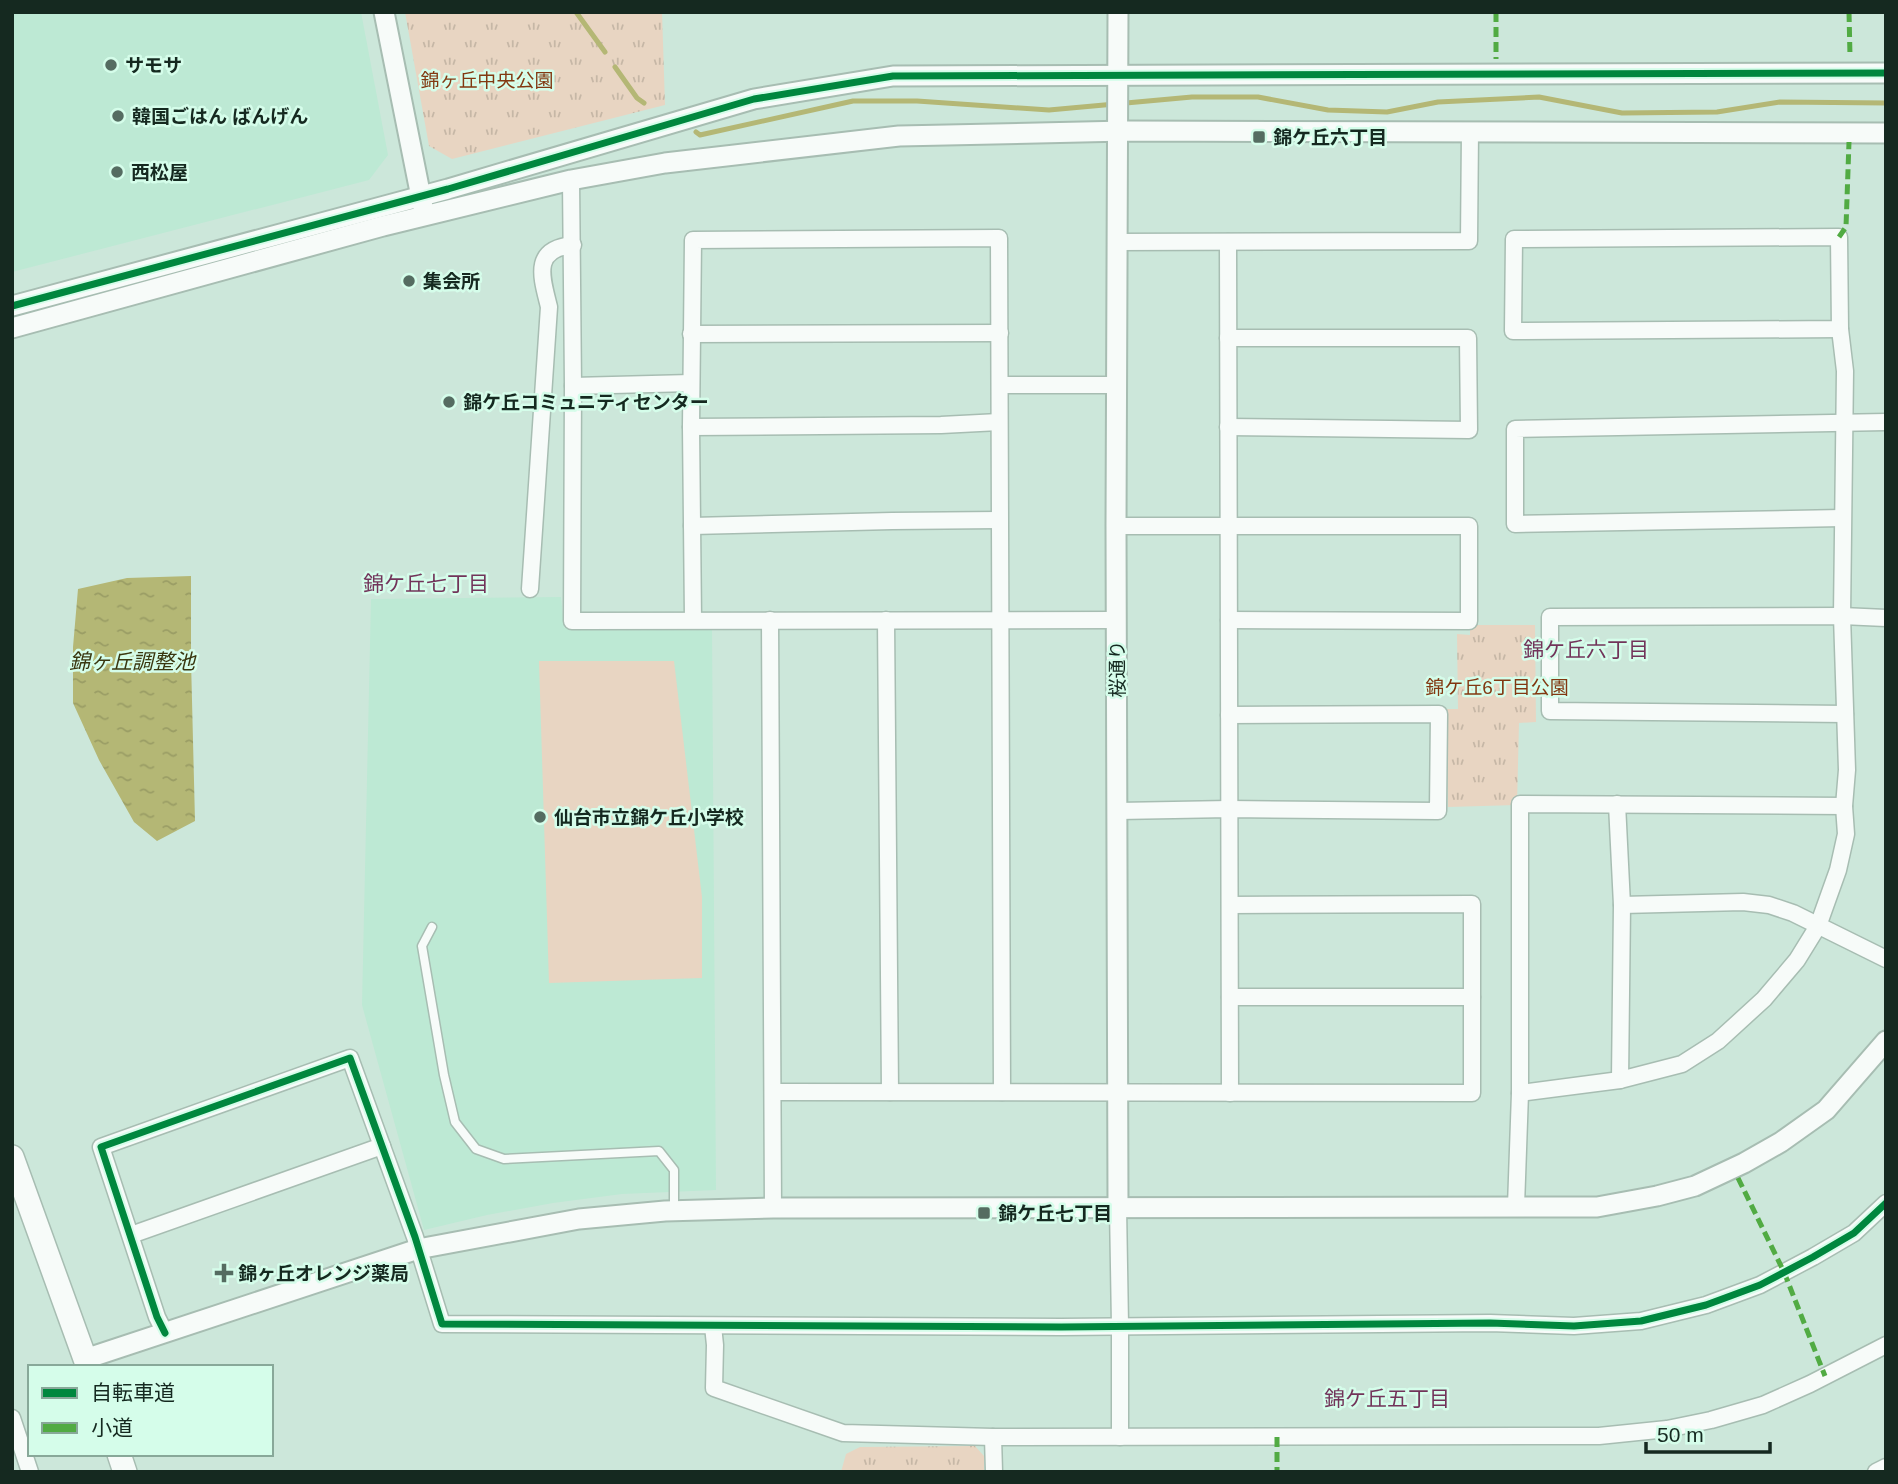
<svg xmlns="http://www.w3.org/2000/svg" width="1898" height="1484" font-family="Helvetica,'Noto Sans JP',sans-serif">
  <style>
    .built { fill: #bde9d4 }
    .park { fill: url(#park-tufts) }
    .pitch { fill: #e8d5c2 }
    .water { fill: url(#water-ripples) }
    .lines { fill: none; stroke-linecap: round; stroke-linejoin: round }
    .stream { stroke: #b4b775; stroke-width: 5 }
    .service-casing { stroke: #a7bdb2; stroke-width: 11 }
    .minor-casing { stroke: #a7bdb2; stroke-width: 19 }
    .tertiary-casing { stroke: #a7bdb2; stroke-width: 23 }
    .secondary-casing { stroke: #a7bdb2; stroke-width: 26 }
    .service { stroke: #f7fbf9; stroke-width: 8 }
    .minor { stroke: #f7fbf9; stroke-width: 16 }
    .tertiary { stroke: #f7fbf9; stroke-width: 19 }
    .secondary { stroke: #f7fbf9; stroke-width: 23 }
    .quiet { stroke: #51ab43; stroke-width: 5; stroke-dasharray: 10 5; stroke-linecap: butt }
    .cycleway-casing { stroke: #d5fdea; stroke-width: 11 }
    .cycleway { stroke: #00873e; stroke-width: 7 }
    .poi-dot { fill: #556c61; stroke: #d5fdea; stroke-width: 2.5 }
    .labels { text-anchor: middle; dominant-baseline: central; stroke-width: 5; stroke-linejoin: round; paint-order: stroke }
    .poi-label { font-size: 19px; font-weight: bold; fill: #152920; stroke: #d5fdea; text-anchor: start }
    .park-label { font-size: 19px; fill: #823811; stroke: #d5fdea }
    .street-label { font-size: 19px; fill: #152920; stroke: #d5fdea }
    .neighbourhood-label { font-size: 21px; fill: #72345a; stroke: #d5fdea }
    .water-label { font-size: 21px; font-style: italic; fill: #3a3710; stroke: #d5fdea }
  </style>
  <defs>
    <pattern id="park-tufts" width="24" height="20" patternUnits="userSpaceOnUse" patternTransform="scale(1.75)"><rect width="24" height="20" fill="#e8d5c2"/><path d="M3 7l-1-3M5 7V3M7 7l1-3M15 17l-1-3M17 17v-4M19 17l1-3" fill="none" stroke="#c6b7a6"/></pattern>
    <pattern id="water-ripples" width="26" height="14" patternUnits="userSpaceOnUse" patternTransform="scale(1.75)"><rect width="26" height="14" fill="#b4b775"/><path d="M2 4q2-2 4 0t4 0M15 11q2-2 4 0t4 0" fill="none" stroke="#9a9d65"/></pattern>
  </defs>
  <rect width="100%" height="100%" fill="#cce7da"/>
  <g class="built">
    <path d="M12,12H361L388,155L369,180L12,272Z"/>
    <path d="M561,597L564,628H712L716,1190L622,1194L553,1203L487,1215L424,1230L362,1005L371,599Z"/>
  </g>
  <g class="park">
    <path d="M405,12H662L665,105L452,159L429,146Z"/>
    <path d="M1470,625H1535L1536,722L1519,723L1517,805L1448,807L1446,709H1458L1457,634L1470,635Z"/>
    <path d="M975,1446L984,1456V1472H841L846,1454L860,1447Z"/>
  </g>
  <path class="pitch" d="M539,661H674L702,897V978L549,983Z"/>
  <path class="water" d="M191,576V660L195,821L157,841L134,822L99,760L73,703V647L78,589L127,578Z"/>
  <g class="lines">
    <g class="stream">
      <path d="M576,12L605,52"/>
      <path d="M615,67L637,98L644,103"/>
      <path d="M696,132L700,135L853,101H917L1049,110L1192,97H1258L1328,110L1387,112L1438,102L1539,97L1622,113L1717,112L1780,102L1886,103"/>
    </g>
    <g class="service-casing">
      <path id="service" d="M432,927L422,946L444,1075L455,1122L476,1149L504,1159L659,1151L674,1170V1210"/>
    </g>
    <g class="minor-casing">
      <g id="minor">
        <path d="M571,180L573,386L572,621L1117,620"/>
        <path d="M1839,237L1840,329L1513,331L1514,239Z"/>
        <path d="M1116,242L1469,241L1470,131"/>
        <path d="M1228,242L1230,1093"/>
        <path d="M691,334L1000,333"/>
        <path d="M1228,338H1468L1469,430L1228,427"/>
        <path d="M1001,385H1117"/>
        <path d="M573,386L691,383"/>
        <path d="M691,427L941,425L999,422"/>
        <path d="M1842,518L1515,524V429L1886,422"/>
        <path d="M692,526L892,521L999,520"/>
        <path d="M1116,526H1469V621L1229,620"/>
        <path d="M530,589L549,307C542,278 531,249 573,245"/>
        <path d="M693,619L691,427L693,240L999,238L1002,1092"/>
        <path d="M770,620L773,1208"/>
        <path d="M886,620L890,1092"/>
        <path d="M1845,714L1550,711V617L1842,616L1886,618"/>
        <path d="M1617,804L1622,905L1620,1080"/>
        <path d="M1118,811L1229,809L1438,811L1439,714L1229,715"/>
        <path d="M1622,905L1743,902L1769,905L1793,913L1886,959"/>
        <path d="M1230,997H1472"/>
        <path d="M773,1092L1472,1093V904L1230,905"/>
        <path d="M1520,1093L1620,1080L1682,1064L1718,1041L1764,999L1797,960L1818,926L1838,870L1846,834L1844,806L1847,770L1842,616L1845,371L1840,329"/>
        <path d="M1516,1206L1520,1093V804L1844,806"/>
        <path d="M1118,1207L1120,1325V1437"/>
        <path d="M131,1235L382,1146"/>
        <path d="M713,1326L715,1345L714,1388L843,1433L993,1437L1599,1436L1667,1429L1711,1420L1763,1405L1810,1384L1886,1345"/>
        <path d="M165,1333L157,1317L101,1147L350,1058L415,1237L442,1324L1061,1327L1490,1323L1574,1326L1641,1321L1706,1305L1760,1285L1813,1257L1854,1233L1886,1203"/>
        <path d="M12,1418L30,1472"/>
        <path d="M993,1437L994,1472"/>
        <path d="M1876,1472L1886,1467"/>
      </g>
    </g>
    <g class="tertiary-casing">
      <g id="tertiary">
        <path d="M384,12L423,207"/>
        <path d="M1118,12L1116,526L1118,1207"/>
        <path d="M12,306L448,189L754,99L893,76L1886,73"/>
        <path d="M12,328L383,226L571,180L665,163L899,136L1126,131L1886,133"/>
        <path d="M85,1359L418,1249L579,1219L665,1211L773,1208L1597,1207L1657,1196L1695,1186L1744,1163L1781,1142L1826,1110L1886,1041"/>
      </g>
    </g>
    <g class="secondary-casing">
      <g id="secondary">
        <path d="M12,1157L88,1367"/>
        <path d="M119,1454L125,1472"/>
      </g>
    </g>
    <use href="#service" class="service"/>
    <use href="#minor" class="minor"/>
    <use href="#tertiary" class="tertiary"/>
    <use href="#secondary" class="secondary"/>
    <g class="quiet">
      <path d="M1496,12V59"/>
      <path d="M1849,12L1850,56"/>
      <path d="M1839,237L1846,227L1849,142"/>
      <path d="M1738,1178L1784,1272L1825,1376"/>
      <path d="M1277,1437V1472"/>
    </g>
    <g class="cycleway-casing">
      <g id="cycleway">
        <path d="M12,306L448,189L754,99L893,76L1886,73"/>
        <path d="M165,1333L157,1317L101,1147L350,1058L415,1237L442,1324L1061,1327L1490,1323L1574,1326L1641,1321L1706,1305L1760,1285L1813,1257L1854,1233L1886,1203"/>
      </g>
    </g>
    <use href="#cycleway" class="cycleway"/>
  </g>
  <g class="poi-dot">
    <circle cx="111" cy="65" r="7"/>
    <circle cx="118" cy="116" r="7"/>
    <rect x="1252" y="130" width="14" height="14" rx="3.5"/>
    <circle cx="117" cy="172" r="7"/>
    <circle cx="409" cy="281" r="7"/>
    <circle cx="449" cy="402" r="7"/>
    <circle cx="540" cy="817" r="7"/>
    <rect x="977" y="1206" width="14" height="14" rx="3.5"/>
    <path d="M220.5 1262.5h7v7h7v7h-7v7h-7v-7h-7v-7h7z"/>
  </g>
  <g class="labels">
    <g class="poi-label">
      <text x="125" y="65">サモサ</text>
      <text x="132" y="116">韓国ごはん ばんげん</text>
      <text x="1273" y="137">錦ケ丘六丁目</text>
      <text x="131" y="172">西松屋</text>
      <text x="423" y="281">集会所</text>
      <text x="463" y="402">錦ケ丘コミュニティセンター</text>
      <text x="554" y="817">仙台市立錦ケ丘小学校</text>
      <text x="998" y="1213">錦ケ丘七丁目</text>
      <text x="238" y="1273">錦ヶ丘オレンジ薬局</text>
    </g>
    <g class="park-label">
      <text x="487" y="80">錦ヶ丘中央公園</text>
      <text x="1497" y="687">錦ケ丘6丁目公園</text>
    </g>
    <g class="street-label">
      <text transform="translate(1117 669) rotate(-90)">桜通り</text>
    </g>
    <g class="neighbourhood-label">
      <text x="426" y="583">錦ケ丘七丁目</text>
      <text x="1586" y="649">錦ケ丘六丁目</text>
      <text x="1387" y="1398">錦ケ丘五丁目</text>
    </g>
    <g class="water-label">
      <text x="132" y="661">錦ヶ丘調整池</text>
    </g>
  </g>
  <rect width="1898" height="1484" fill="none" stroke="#152920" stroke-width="28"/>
  <rect x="28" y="1365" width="245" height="91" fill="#d5fdea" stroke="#88a899" stroke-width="2"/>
  <rect x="42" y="1388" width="35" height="10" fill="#00873e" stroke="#88a899" stroke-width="2"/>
  <text x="91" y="1400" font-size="21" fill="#152920">自転車道</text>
  <rect x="42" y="1423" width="35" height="10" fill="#51ab43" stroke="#88a899" stroke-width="2"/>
  <text x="91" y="1435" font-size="21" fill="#152920">小道</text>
  <path d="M1646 1442v10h124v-10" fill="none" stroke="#152920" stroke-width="3.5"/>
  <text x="1657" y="1442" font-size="21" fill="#152920" stroke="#d5fdea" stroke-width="5" paint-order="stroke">50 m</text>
</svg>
